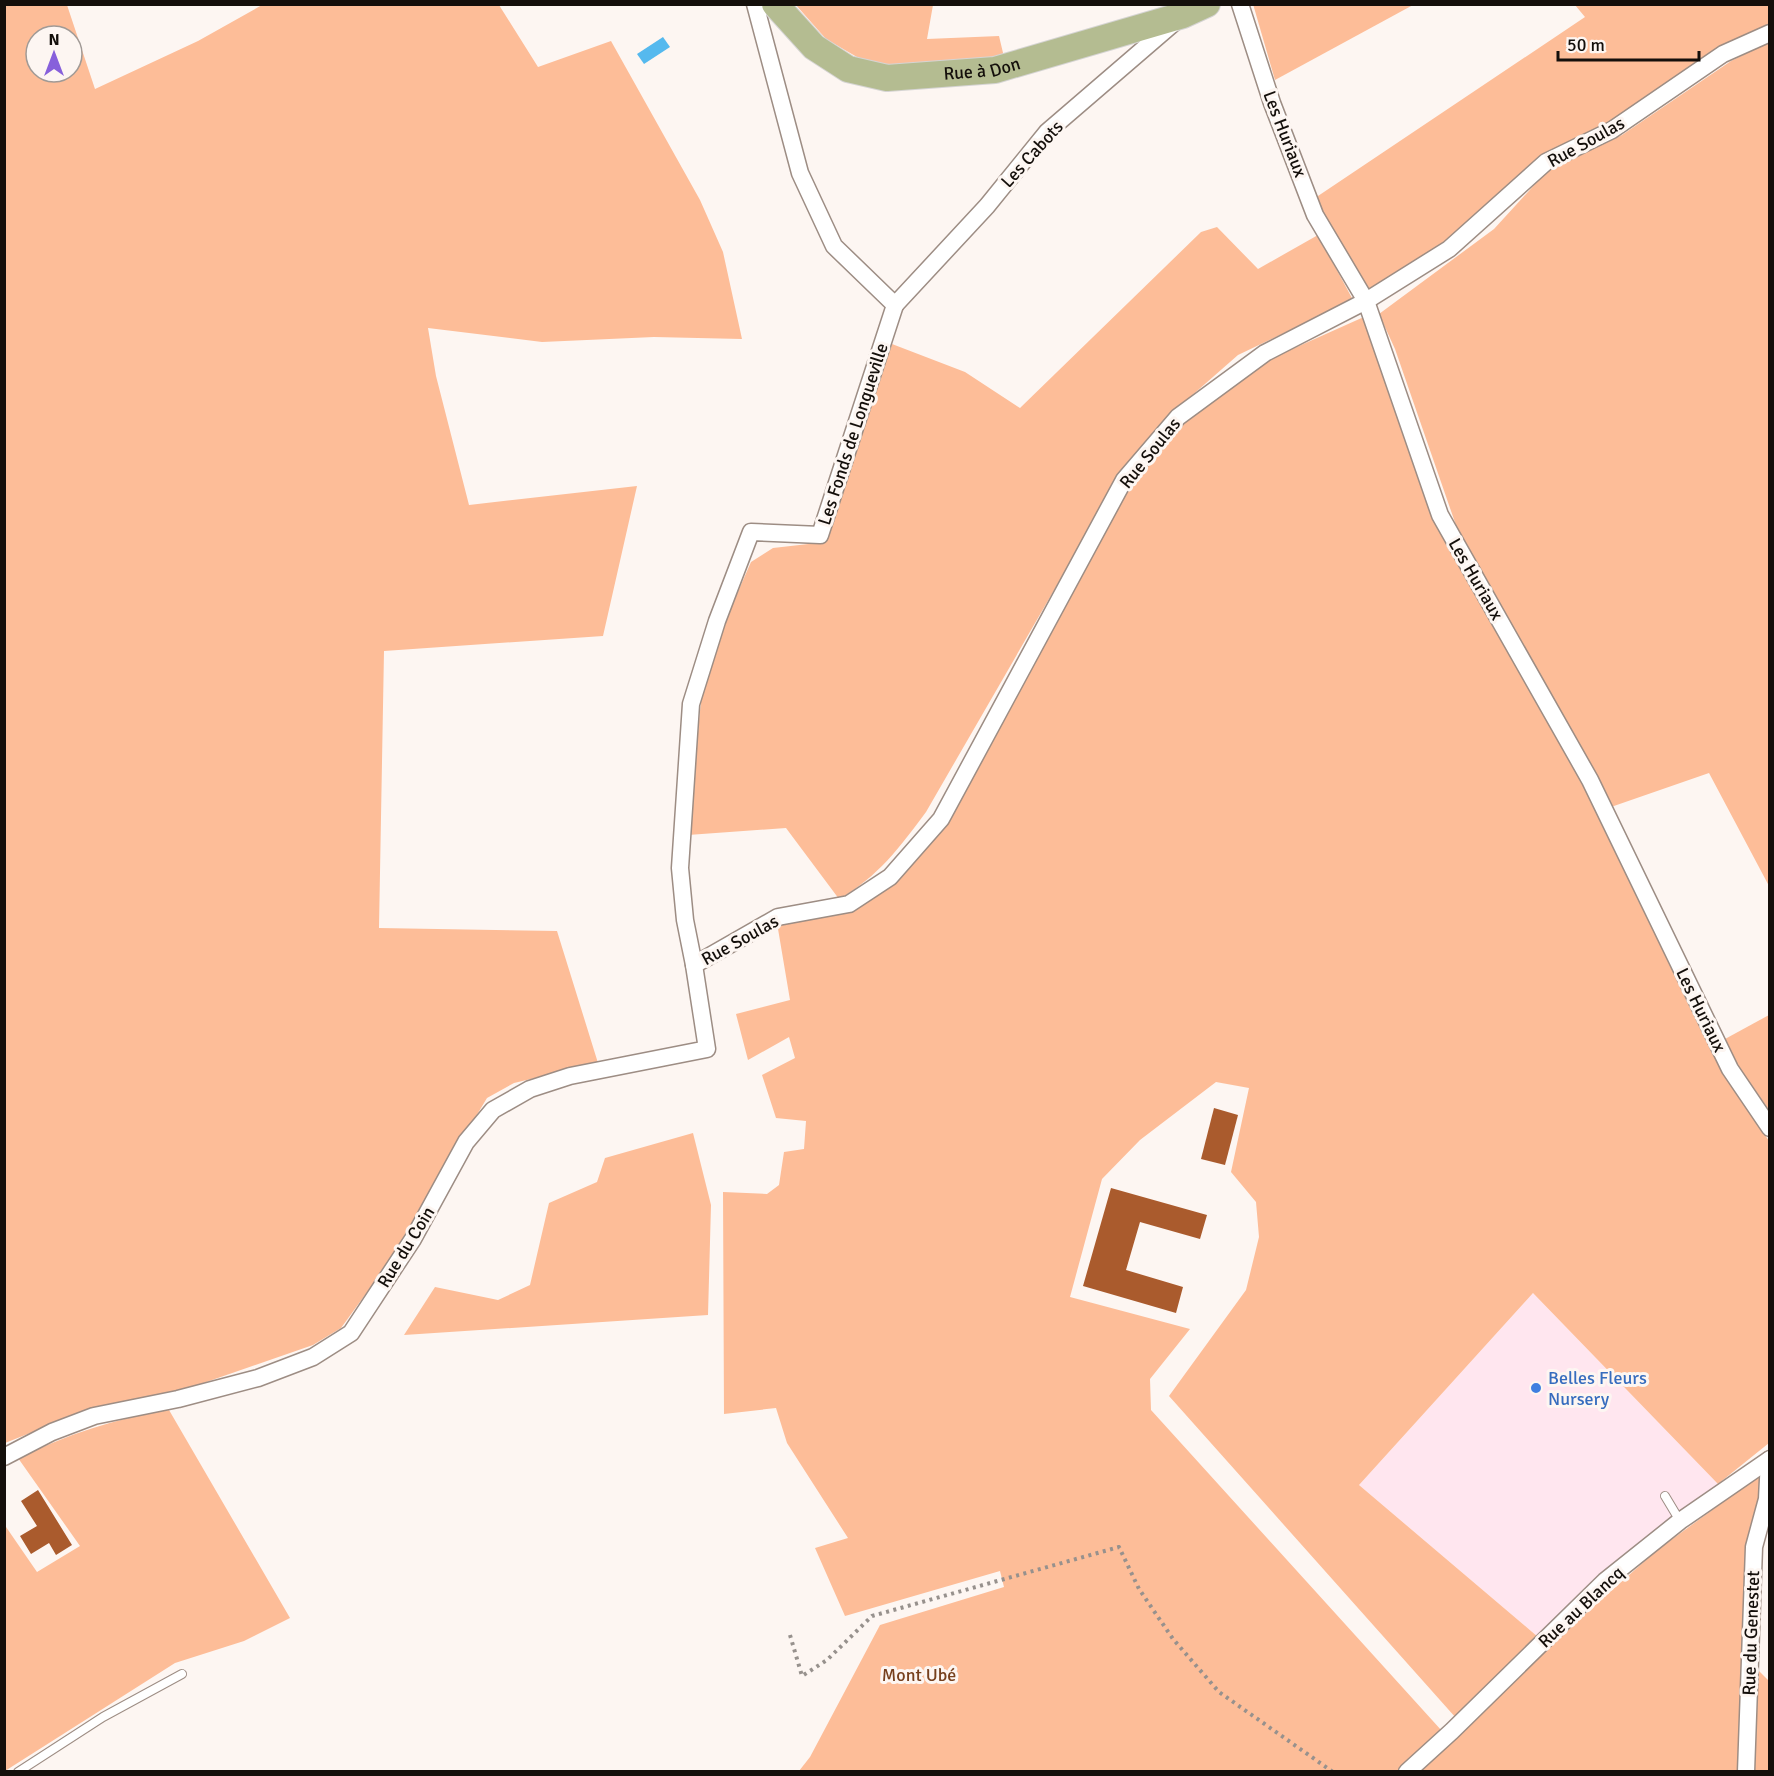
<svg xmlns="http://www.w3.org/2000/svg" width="1774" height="1776" font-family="Signika,sans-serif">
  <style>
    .commercial { fill: #ffe6ef }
    .green { fill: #fdbd98; fill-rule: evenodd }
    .water { fill: #55b9ee }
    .building { fill: #aa5b2d }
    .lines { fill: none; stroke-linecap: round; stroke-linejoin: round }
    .lane-casing { stroke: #9d8d84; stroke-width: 10 }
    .street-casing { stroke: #9d8d84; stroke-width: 19 }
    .primary-casing { stroke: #d5d4d3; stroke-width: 28 }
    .path { stroke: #97918d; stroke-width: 4; stroke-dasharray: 3 4.5; stroke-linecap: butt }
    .lane { stroke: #fff; stroke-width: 8 }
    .street { stroke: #fff; stroke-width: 16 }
    .primary { stroke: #b4bc91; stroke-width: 26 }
    .shop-dot { fill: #3f7fe0; stroke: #fdf6f2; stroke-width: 2 }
    .labels { text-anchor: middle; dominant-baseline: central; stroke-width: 6; stroke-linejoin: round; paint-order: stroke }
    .street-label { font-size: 18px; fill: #140f0b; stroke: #fdf6f2 }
    .shop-label { font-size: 18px; fill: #366cbe; stroke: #fdf6f2; text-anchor: start }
    .park-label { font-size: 18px; fill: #77401d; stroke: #fdf6f2 }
  </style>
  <rect width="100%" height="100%" fill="#fdf6f2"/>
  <path class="commercial" d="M1533,1293L1718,1484L1538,1637L1359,1485Z"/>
  <g class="green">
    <path d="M1253,4H1413V5L1275,80Z"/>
    <path d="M5,5H67L95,89L198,41L262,5H499L538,67L611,41L700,200L723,252L742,339L654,337L542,342L428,328L436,376L469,505L637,486L603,636L384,651L379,928L557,931L598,1063L514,1083L487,1098L386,1266L341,1328L313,1345L189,1388L68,1418L5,1443ZM36,36H72V72H36Z"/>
    <path d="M796,5H933L927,39L999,36L1004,57L911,68L869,64L826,39Z"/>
    <path d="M1575,5H1769V24C1653,82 1554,169 1448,242C1423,259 1396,274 1370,290L1325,219L1315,198L1585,17Z"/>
    <path d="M1769,42V886L1709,773L1611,807L1459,534L1395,349L1379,314L1494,229L1548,170L1622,135L1731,61Z"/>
    <path d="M1217,227L1258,269L1318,235L1353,300L1238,355L1181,405L1124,469L926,812C899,848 879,876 839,899L786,828L688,835L701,701L722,628L751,562L773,548L826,542L892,344L965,372L1020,408L1201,232Z"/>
    <path d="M1366,316L1434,520L1581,781L1739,1096L1769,1141V1443L1718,1484L1533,1293L1359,1485L1538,1637L1456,1718L1169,1396L1246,1290L1259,1237L1256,1202L1231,1172L1249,1088L1216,1082L1140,1140L1102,1179L1070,1297L1190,1329L1150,1379L1151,1410L1442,1731L1398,1771H799L810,1757L880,1625L1004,1587L1000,1571L845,1616L815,1548L848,1538L787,1443L776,1408L724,1414L723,1192L767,1194L779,1185L784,1152L804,1149L806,1121L776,1118L762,1075L795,1058L789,1037L748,1060L736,1014L790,1000L777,923L894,883L1135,479L1187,420L1268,360Z"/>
    <path d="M1769,1015V1110L1739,1067L1725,1039Z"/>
    <path d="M693,1133L711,1205L708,1315L404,1335L435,1287L498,1300L530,1285L549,1203L597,1182L605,1158Z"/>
    <path d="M169,1410L290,1618L244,1641L175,1663L5,1771L4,1524L37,1572L80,1546L18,1458C67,1435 115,1418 169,1410Z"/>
    <path d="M1760,1475L1764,1483L1742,1771L1420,1772L1573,1625L1656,1551Z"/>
    <path d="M1752,1664L1769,1681V1771H1754Z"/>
  </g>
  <path class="water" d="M663,37L670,47L644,64L637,54Z"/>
  <g class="building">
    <path d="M1214,1108L1238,1115L1225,1165L1201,1159Z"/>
    <path d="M1111,1188L1207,1215L1200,1239L1140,1222L1126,1270L1183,1287L1176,1313L1083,1286Z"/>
    <path d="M38,1490L72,1545L56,1555L49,1543L31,1554L20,1536L37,1526L21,1501Z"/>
  </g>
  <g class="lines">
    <g class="lane-casing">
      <g id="lane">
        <path d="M1665,1496L1680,1521"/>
        <path d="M18,1772L103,1717L182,1674"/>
      </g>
    </g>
    <g class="street-casing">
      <g id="street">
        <path d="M1240,4L1272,103L1315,215L1366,301L1440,515L1590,780L1730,1069L1770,1128"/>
        <path d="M895,305L987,206L1047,132L1176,21"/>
        <path d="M694,965L778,917L849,904L890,877L941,819L1124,480L1178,417L1265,353L1366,301L1449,249L1546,162L1612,130L1723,54L1770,33"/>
        <path d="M4,1457L52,1432L94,1416L178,1399L258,1378L313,1357L351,1333L413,1239L466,1142L493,1110L530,1089L570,1076L707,1049L694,965L685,920L680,868L691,704L717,621L751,532L820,535L895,305L834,246L800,173L755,4"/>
        <path d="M1407,1772L1452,1731L1605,1581L1680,1521L1770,1459"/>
        <path d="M1746,1772L1754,1547L1767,1499L1769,1460"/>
      </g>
    </g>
    <g class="primary-casing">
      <g id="primary">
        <path id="s1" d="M775,4L814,47L848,69L887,78L995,70L1183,15L1207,4"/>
      </g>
    </g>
    <path class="path" d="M790,1635L802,1676L827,1660L872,1616L1119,1547L1139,1589L1173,1639L1219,1692L1333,1772"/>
    <use href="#lane" class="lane"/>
    <use href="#street" class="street"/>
    <use href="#primary" class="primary"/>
  </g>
  <circle class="shop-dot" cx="1536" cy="1388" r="6"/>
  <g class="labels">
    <g class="street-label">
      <text stroke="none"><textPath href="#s1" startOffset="234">Rue à Don</textPath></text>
      <text transform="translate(1285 134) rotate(69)">Les Huriaux</text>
      <text transform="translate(1586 142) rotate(-29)">Rue Soulas</text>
      <text transform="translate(1032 154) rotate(-48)">Les Cabots</text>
      <text transform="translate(853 434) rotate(-72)">Les Fonds de Longueville</text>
      <text transform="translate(1150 453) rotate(-51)">Rue Soulas</text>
      <text transform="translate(1476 579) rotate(60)">Les Huriaux</text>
      <text transform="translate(740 940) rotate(-29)">Rue Soulas</text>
      <text transform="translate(1701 1010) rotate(64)">Les Huriaux</text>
      <text transform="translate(406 1247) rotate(-58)">Rue du Coin</text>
      <text transform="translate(1581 1607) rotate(-43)">Rue au Blancq</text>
      <text transform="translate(1751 1633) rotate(-88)">Rue du Genestet</text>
    </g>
    <g class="shop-label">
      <text x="1548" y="1378">Belles Fleurs<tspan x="1548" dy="21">Nursery</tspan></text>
    </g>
    <g class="park-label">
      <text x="919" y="1675">Mont Ubé</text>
    </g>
  </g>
  <rect width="1774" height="1776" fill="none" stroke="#140f0b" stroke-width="12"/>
  <g transform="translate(54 54)"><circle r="28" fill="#fdf6f2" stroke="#a09a96" stroke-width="1.5"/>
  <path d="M0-4.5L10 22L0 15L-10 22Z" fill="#8760db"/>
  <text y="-9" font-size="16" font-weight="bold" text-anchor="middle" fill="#140f0b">N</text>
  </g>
  <path d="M1558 51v9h141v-9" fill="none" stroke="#140f0b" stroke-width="3"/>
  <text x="1567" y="51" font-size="18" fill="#140f0b" stroke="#fdf6f2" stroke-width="4.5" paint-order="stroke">50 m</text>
</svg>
